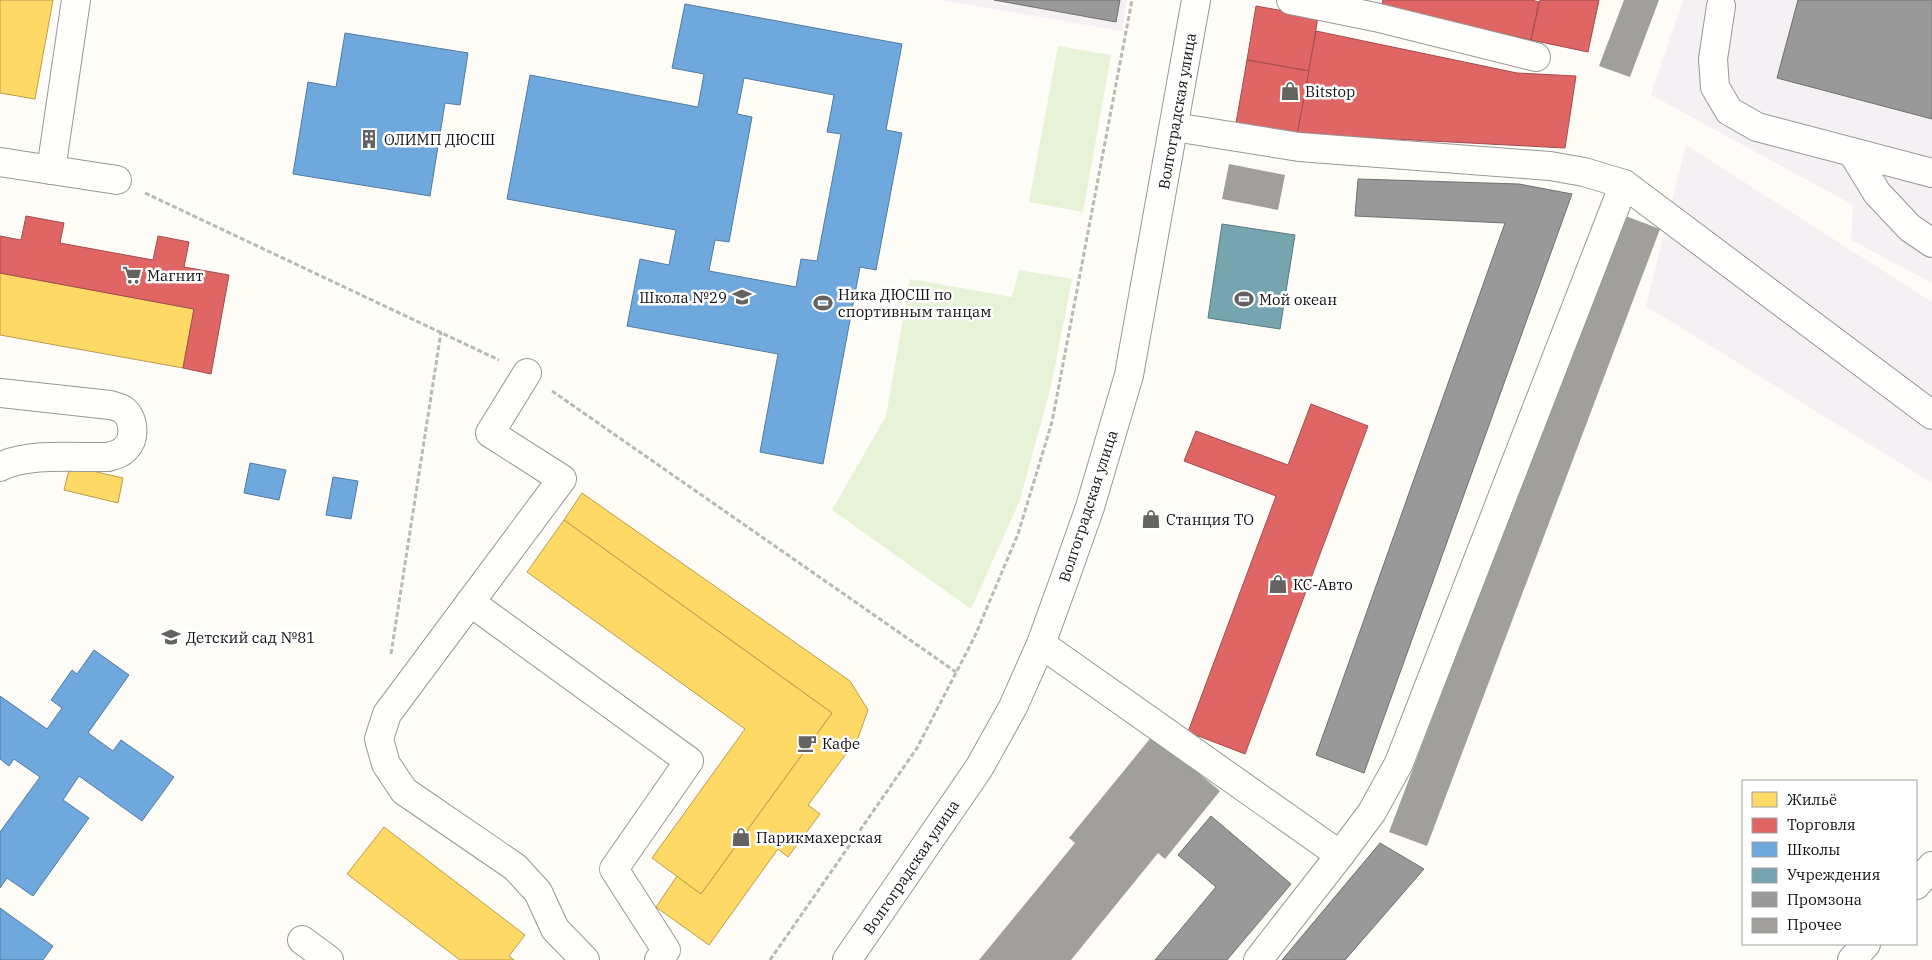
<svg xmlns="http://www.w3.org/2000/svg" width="1932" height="960" font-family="'IBM Plex Serif',serif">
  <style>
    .industrial { fill: #f5f0f3 }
    .green { fill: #e7f3d7 }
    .homes { fill: #ffd966; stroke: #b89d4c }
    .shops { fill: #e06666; stroke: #a24c4c }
    .schools { fill: #6fa8dc; stroke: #537b9f; fill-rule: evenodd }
    .public { fill: #76a5af; stroke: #587980 }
    .industry { fill: #999; stroke: #707070 }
    .building { fill: #a19f9c }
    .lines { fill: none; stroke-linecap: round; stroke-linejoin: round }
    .minor-casing { stroke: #979795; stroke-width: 30 }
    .path { stroke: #b9b9b8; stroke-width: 3; stroke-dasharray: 5 2.5; stroke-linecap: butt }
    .minor { stroke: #fffffe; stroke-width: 28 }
    .labels { text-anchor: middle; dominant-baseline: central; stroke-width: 5; stroke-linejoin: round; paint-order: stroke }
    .poi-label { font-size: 15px; fill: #111; stroke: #fff; text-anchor: start }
    .street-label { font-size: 15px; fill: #111; stroke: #fff }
  </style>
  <rect width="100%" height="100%" fill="#fdfcf7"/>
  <g class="industrial">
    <path d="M940,0H1127L1122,31Z"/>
    <path d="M1683,0H1932V283L1851,240L1853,205L1651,95Z"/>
    <path d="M1686,145L1932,302V483L1646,306Z"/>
  </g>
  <g class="green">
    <path d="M1058,46L1111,55L1083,212L1029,202Z"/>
    <path d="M1019,270L1072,279L1051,386L1020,500L971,609L832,510L886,416L910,279L1012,297Z"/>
  </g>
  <g class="homes">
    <path d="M0,0H53L35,99L0,93Z"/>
    <path d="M0,273L194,309L183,368L0,335Z"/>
    <path d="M70,466L123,478L118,503L64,490Z"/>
    <path d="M582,493L850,681L868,710L858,738L808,805L820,814L788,857L778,849L709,945L656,907L677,876L701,894L832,713L564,520Z"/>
    <path d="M564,520L832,713L701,894L652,858L745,729L527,572Z"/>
    <path d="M384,827L525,935L509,956L514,960H460L347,874Z"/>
  </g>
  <g class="shops">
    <path d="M1383,0H1532L1539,2L1531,40L1381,8Z"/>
    <path d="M1540,0H1599L1588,52L1531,40Z"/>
    <path d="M1256,6L1318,17L1309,71L1247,60Z"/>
    <path d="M1316,31L1517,73L1576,76L1565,148L1297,134Z"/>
    <path d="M1247,60L1309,71L1297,134L1236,123Z"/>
    <path d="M26,216L64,223L60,243L153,260L158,236L189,242L184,267L229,275L211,374L183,368L194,309L0,273V236L21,240Z"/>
    <path d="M1311,404L1368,426L1245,754L1188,732L1276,496L1184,461L1196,431L1288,465Z"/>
  </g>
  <g class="schools">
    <path d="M685,4L902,44L886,130L902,133L876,270L860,267L823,464L760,452L778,354L627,326L640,259L669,265L676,230L507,199L530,75L698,107L704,74L672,68ZM744,78L834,95L827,132L841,134L817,261L801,259L796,287L709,271L715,240L729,242L752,117L737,114Z"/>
    <path d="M345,33L468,53L460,105L445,103L430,196L293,174L308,82L336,87Z"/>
    <path d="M250,463L286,470L279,500L244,493Z"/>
    <path d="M333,477L358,481L351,519L326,515Z"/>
    <path d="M94,650L129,675L88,733L113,751L121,740L174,777L142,821L79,776L63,800L89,818L33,896L7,878L0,888V832L40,777L14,759L9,766L0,759V696L47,729L62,708L51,700L72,670L77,674Z"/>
    <path d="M0,908L53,946L43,960H0Z"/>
  </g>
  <path class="public" d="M1222,224L1295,235L1280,329L1208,318Z"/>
  <g class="industry">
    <path d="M994,0H1120L1116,22Z"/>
    <path d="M1798,0H1932V119L1777,78Z"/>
    <path d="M1358,179L1519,184L1572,194L1364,773L1316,755L1505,223L1355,216Z"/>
    <path d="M1211,816L1291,884L1227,960H1155L1216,887L1178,855Z"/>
    <path d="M1380,843L1424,869L1345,960H1282Z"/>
  </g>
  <g class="building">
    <path d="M1624,0H1659L1630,77L1599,66Z"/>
    <path d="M1229,164L1285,175L1278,210L1222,199Z"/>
    <path d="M1623,215L1660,229L1427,846L1389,832Z"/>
    <path d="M1153,735L1220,791L1165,859L1158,853L1071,960H979L1075,843L1069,838Z"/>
  </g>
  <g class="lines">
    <g class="minor-casing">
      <g id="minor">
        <path d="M1291,0L1375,17L1536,57"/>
        <path d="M1721,6L1713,59L1715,87L1729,111L1757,127L1932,173"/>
        <path d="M1174,127L1299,147L1550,166L1584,172L1624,184"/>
        <path d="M1852,152L1877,193L1910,228L1932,243"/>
        <path d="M0,162L117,180"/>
        <path d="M51,170L76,0"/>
        <path d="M527,373L490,433L562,479L387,714L379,739L386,764L404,791L515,867L538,892L555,929L585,960"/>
        <path d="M0,393L110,405C114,406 118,407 122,409C134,417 136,438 126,448C121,454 115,455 108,457C77,458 28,452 0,467"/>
        <path d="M470,602L689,761L614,869L666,950L659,960"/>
        <path d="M1041,644L1340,855"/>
        <path d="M1916,885L1932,866"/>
        <path d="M302,940L329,960"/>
        <path d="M847,960L979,768L1013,707L1041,644L1066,575L1090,507L1129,375L1196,0"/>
        <path d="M1258,960L1340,855L1372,812L1399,763L1624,184L1932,415"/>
        <path d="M1852,960L1866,944"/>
      </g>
    </g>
    <g class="path">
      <path d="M145,193L499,360"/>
      <path d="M552,391L956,672"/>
      <path d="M391,654L441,332"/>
      <path d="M770,960L917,748L975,636L1018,534L1052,422L1132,0"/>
    </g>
    <use href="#minor" class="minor"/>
  </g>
  <defs>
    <g id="shop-bare" transform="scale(1.5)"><path d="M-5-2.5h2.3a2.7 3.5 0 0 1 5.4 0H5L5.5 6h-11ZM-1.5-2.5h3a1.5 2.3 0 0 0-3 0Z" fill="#646362" stroke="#fff" stroke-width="2.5" paint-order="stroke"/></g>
    <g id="building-bare" transform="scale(1.5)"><path d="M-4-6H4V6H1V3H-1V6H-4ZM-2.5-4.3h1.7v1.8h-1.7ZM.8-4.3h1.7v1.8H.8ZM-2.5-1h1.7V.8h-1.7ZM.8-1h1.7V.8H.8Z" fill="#646362" stroke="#fff" stroke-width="2.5" paint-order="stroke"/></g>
    <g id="supermarket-bare" transform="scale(1.5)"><path d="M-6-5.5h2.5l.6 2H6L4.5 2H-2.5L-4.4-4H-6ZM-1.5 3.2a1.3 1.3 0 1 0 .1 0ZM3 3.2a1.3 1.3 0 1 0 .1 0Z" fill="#646362" stroke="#fff" stroke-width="2.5" paint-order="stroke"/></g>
    <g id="school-bare" transform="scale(1.5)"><path d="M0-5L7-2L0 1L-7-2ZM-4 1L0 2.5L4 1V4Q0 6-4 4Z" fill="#646362" stroke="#fff" stroke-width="2.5" paint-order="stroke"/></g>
    <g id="stadium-bare" transform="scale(1.5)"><path d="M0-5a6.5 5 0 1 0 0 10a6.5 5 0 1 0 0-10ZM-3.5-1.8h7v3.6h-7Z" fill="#646362" stroke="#fff" stroke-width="2.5" paint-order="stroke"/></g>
    <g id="cafe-bare" transform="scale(1.5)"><path d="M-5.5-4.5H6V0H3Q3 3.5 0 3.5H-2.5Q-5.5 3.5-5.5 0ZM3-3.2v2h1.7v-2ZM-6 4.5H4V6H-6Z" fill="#646362" stroke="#fff" stroke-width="2.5" paint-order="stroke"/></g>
  </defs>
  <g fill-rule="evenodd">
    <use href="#shop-bare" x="1290" y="91"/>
    <use href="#building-bare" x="369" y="139"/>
    <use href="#supermarket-bare" x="132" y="275"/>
    <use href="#school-bare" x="742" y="297"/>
    <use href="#stadium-bare" x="1244" y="299"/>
    <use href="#stadium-bare" x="823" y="303"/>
    <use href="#shop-bare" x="1151" y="519"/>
    <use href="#shop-bare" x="1278" y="584"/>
    <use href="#school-bare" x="171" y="637"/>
    <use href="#cafe-bare" x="807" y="743"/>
    <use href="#shop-bare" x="741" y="837"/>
  </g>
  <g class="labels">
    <g class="poi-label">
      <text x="1305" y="91">Bitstop</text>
      <text x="384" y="139">ОЛИМП ДЮСШ</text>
      <text x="147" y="275">Магнит</text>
      <text x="838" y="294">Ника ДЮСШ по<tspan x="838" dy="17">спортивным танцам</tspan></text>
      <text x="727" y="297" text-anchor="end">Школа №29</text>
      <text x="1259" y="299">Мой океан</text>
      <text x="1166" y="519">Станция ТО</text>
      <text x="1293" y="584">КС-Авто</text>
      <text x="186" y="637">Детский сад №81</text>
      <text x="822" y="743">Кафе</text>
      <text x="756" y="837">Парикмахерская</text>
    </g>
    <g class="street-label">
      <text transform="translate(1177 111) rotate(-80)">Волгоградская улица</text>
      <text transform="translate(1088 506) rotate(-72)">Волгоградская улица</text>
      <text transform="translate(911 867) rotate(-56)">Волгоградская улица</text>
    </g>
  </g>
  <rect x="1742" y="780" width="175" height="165" fill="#ffffff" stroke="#a0a0a0"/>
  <rect x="1752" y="792" width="25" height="15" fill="#ffd966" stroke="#a0a0a0"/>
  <text x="1787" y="805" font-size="15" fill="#111111">Жильё</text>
  <rect x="1752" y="818" width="25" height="15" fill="#e06666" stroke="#a0a0a0"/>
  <text x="1787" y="830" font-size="15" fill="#111111">Торговля</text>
  <rect x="1752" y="842" width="25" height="15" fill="#6fa8dc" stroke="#a0a0a0"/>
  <text x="1787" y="855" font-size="15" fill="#111111">Школы</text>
  <rect x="1752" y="868" width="25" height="15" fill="#76a5af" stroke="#a0a0a0"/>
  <text x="1787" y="880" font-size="15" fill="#111111">Учреждения</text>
  <rect x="1752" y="892" width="25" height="15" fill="#999999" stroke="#a0a0a0"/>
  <text x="1787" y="905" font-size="15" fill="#111111">Промзона</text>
  <rect x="1752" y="918" width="25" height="15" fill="#a19f9c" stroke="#a0a0a0"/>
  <text x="1787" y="930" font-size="15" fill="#111111">Прочее</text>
</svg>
